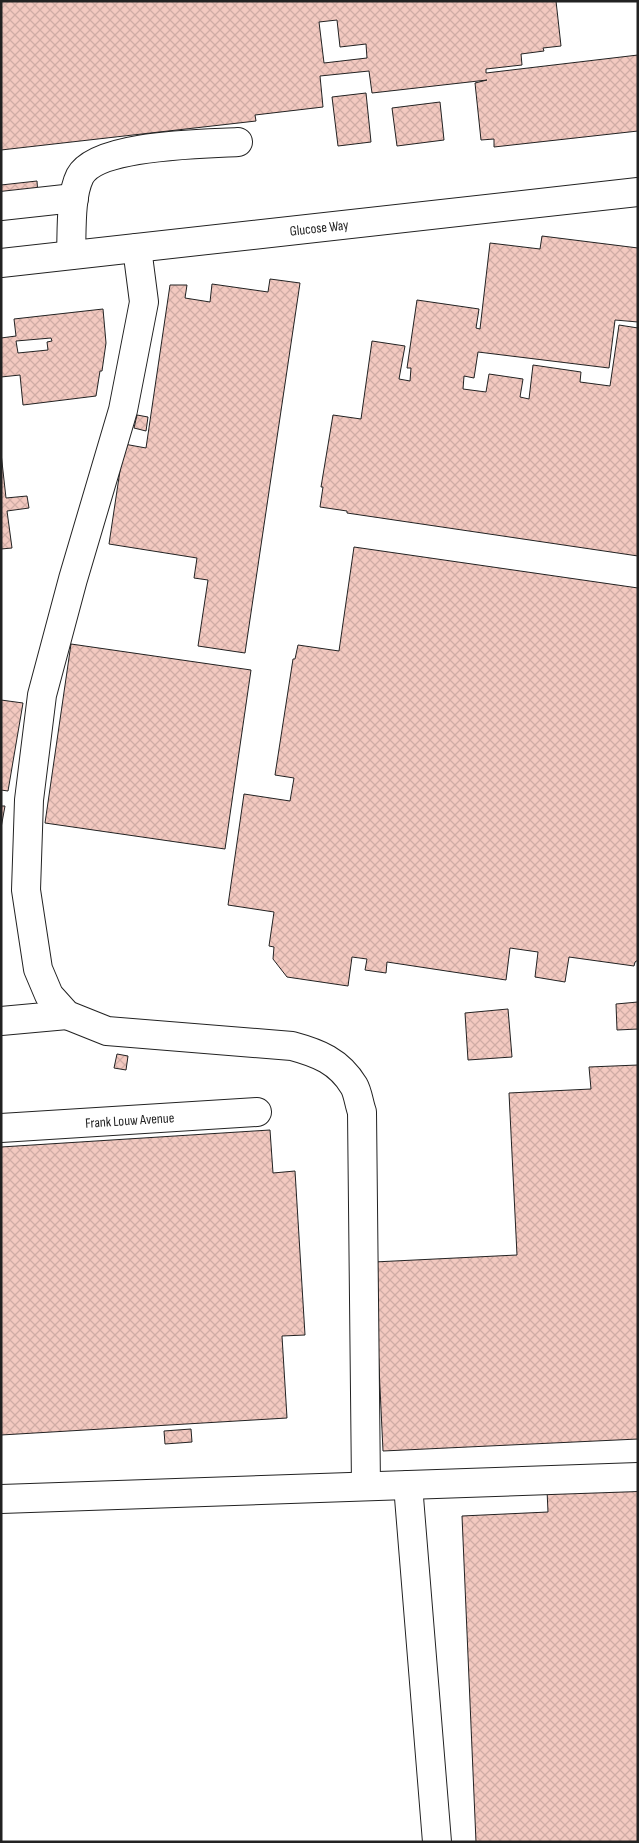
<svg xmlns="http://www.w3.org/2000/svg" width="639" height="1843" font-family="'Sofia Sans Condensed',sans-serif">
  <style>
    .building { fill: url(#building-cross-hatch); stroke: #222; fill-rule: evenodd }
    .lines { fill: none; stroke-linecap: round; stroke-linejoin: round }
    .minor-casing { stroke: #222; stroke-width: 30 }
    .minor { stroke: #fff; stroke-width: 28 }
    .labels { text-anchor: middle; dominant-baseline: central; stroke-width: 4; stroke-linejoin: round; paint-order: stroke }
    .street-label { font-size: 14px; fill: #222; stroke: #fff }
  </style>
  <defs>
    <pattern id="building-cross-hatch" width="8" height="8" patternUnits="userSpaceOnUse" patternTransform="scale(1.25)"><rect width="8" height="8" fill="#f3c9c0"/><path d="M0 0l8 8M0 8l8-8" fill="none" stroke="#d0aca5"/></pattern>
  </defs>
  <rect width="100%" height="100%" fill="#fff"/>
  <g class="building">
    <path d="M1,1H556L561,46L543,48L544,51L521,54L522,65L486,69V73L638,55V131L494,147V139L481,140L475,83L487,80L372,93L369,71L320,76L323,107L255,115L256,121L1,150ZM337,20L340,47L366,44L367,58L324,63L319,22Z"/>
    <path d="M366,93L371,142L338,146L332,97Z"/>
    <path d="M440,102L444,140L397,146L392,108Z"/>
    <path d="M37,181L38,195L1,199V185Z"/>
    <path d="M542,236L638,248V322L615,320L609,368L478,352L474,378L464,376L463,389L486,392L489,374L523,379L520,397L529,399L533,365L581,372L580,382L610,386L619,325L638,328V556L347,513V511L320,507L323,487H321L333,415L361,419L372,341L405,346L399,379L410,381L411,368H407L417,300L479,309L476,328L480,329L490,243L540,249Z"/>
    <path d="M270,279L300,283L245,653L198,646L208,580L194,578L197,558L109,544L124,444L146,448L170,285H187L185,298L210,302L212,284L268,292Z"/>
    <path d="M103,309L106,343L102,371H100L96,396L23,405L20,375L1,377V338L16,336L14,319ZM51,338L52,341L47,342L48,350L18,353L16,341Z"/>
    <path d="M137,415L148,417L146,431L134,428Z"/>
    <path d="M1,453L6,498L27,496L29,508L7,511L12,548L1,549Z"/>
    <path d="M354,547L638,588V960L635,962L634,966L569,957L565,982L535,977L538,952L510,948L506,980L387,962L386,973L365,970L367,959L352,957L348,986L287,977L273,959L274,947L269,946L274,912L228,905L244,794L290,801L294,778L275,775L293,659H295L298,645L339,651Z"/>
    <path d="M71,644L251,670L225,849L45,823Z"/>
    <path d="M1,700L23,703L8,791L1,790Z"/>
    <path d="M1,806H5L1,828Z"/>
    <path d="M638,1002V1029L617,1030L616,1004Z"/>
    <path d="M508,1009L512,1057L468,1060L465,1013Z"/>
    <path d="M117,1054L128,1056L126,1070L114,1068Z"/>
    <path d="M638,1065V1439L383,1451L374,1262L517,1255L509,1093L591,1089L589,1067Z"/>
    <path d="M270,1130L273,1173L295,1171L305,1335L282,1336L287,1418L1,1435V1147Z"/>
    <path d="M191,1429L192,1442L165,1444L164,1431Z"/>
    <path d="M638,1486V1842H476L462,1516L548,1512L547,1490Z"/>
  </g>
  <g class="lines">
    <g class="minor-casing">
      <g id="minor">
        <path d="M1,206L74,198"/>
        <path d="M137,248L144,302L123,410L73,579L42,695L29,800L26,890L38,969L49,995L67,1015L107,1031L292,1046C318,1053 339,1061 354,1086C358,1093 359,1104 362,1112L366,1486"/>
        <path d="M71,255C72,232 70,196 80,176C97,144 204,144 238,142"/>
        <path id="s1" d="M1,263L638,192"/>
        <path d="M1,1021L67,1015"/>
        <path id="s2" d="M1,1128L257,1112"/>
        <path d="M408,1485L437,1842"/>
        <path d="M1,1499L638,1477"/>
      </g>
    </g>
    <use href="#minor" class="minor"/>
  </g>
  <g class="labels">
    <g class="street-label">
      <text stroke="none"><textPath href="#s1" startOffset="320">Glucose Way</textPath></text>
      <text stroke="none"><textPath href="#s2" startOffset="129">Frank Louw Avenue</textPath></text>
    </g>
  </g>
  <rect width="639" height="1843" fill="none" stroke="#222222" stroke-width="5"/>
</svg>
